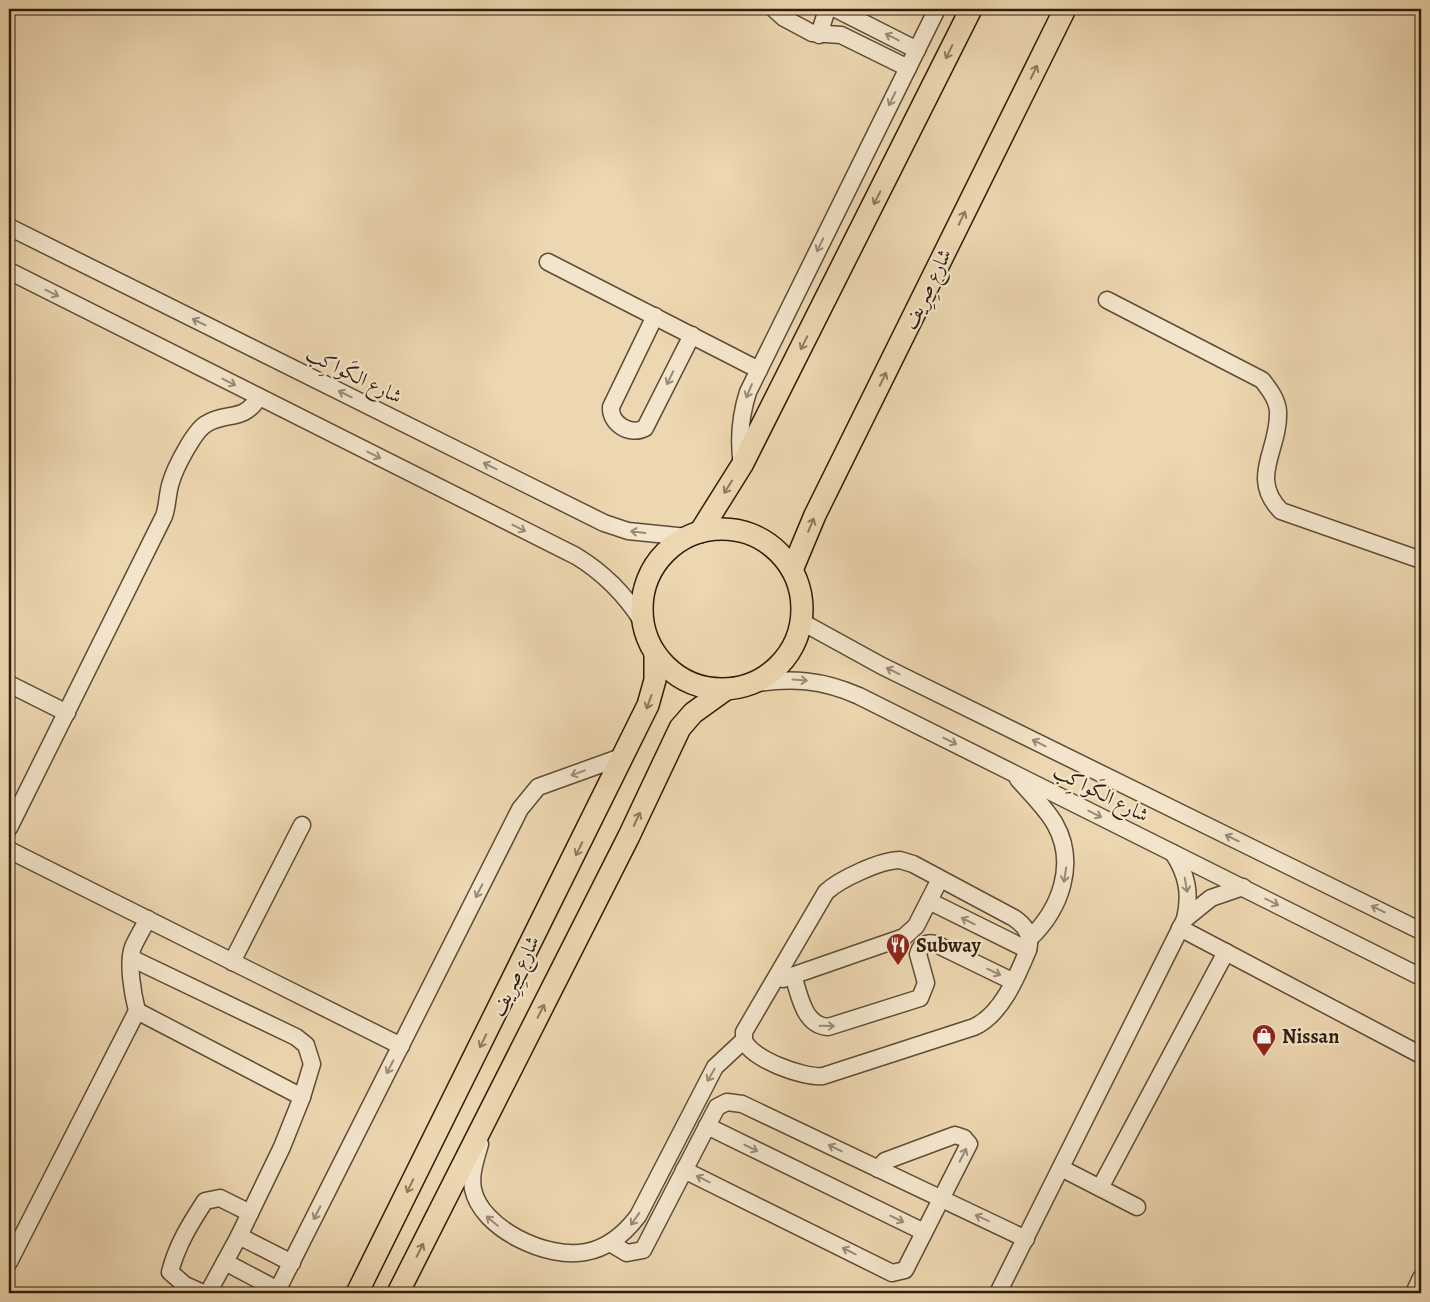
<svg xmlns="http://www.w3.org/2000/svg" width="1430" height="1302" font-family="Alegreya,Amiri,serif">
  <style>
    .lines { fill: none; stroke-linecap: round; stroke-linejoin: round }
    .minor-casing { stroke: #5e4c36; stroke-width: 19 }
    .major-casing { stroke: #2f1d0d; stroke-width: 24 }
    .minor { stroke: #f3e5cc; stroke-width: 16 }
    .major { stroke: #edd7b0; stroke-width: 21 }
    .oneway { stroke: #9b8b76 }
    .oneway2 { stroke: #8e7a5e }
    .labels { text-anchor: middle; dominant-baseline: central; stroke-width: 4.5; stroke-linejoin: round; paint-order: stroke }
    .street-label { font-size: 20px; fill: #2f1d0d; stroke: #f3e5cc }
    .poi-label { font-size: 20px; font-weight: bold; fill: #2f1d0d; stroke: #f3e5cc; text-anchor: start }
  </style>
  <rect width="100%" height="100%" fill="#edd7b0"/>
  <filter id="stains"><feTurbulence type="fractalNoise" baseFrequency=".004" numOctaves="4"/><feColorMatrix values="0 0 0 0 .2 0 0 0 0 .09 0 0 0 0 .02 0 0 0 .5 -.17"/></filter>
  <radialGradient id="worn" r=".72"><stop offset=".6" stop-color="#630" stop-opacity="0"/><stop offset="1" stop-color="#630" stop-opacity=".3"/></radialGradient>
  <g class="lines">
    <g class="minor-casing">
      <g id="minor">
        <path d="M774,9L784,18L812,33L841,35L908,68"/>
        <path d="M836,9L917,50"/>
        <path d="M819,35L827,9"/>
        <path d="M9,227L604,523L628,531L687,537"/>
        <path d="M548,262L759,370"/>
        <path d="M9,271L576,556C604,573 624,593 642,621"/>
        <path d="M1107,300L1262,380C1269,389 1277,399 1278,411C1280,450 1248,477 1281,511L1421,560"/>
        <path d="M655,316L611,407C610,424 630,436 645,428L692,335"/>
        <path d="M742,465C738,439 740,417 748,392L937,9"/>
        <path d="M802,622L882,666L1421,931"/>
        <path d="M9,684L67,713"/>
        <path d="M752,684C791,677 823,680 859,696L1421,977"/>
        <path d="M1018,779C1030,793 1046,808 1055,824C1077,863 1061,909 1029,939"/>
        <path d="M9,828L164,516C168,505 167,493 171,482C175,468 194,431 206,424C227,411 243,423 259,397"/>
        <path d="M9,850L401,1046"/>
        <path d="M900,860L913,864L1014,918C1026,926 1032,935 1028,950C1017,977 1001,1015 974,1027L823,1076C803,1078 751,1059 744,1040V1032L826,892C840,879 881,860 900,860Z"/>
        <path d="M929,901L1028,950"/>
        <path d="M1185,919L1211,898L1243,887"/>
        <path d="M1180,928L1421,1055"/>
        <path d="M131,958L296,1037L306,1045L312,1064L302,1097L282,1147L239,1236L208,1293"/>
        <path d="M232,962L302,825"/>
        <path d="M793,976C800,995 803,1025 828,1027L920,998L926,983L918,954C921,944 928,941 938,945L1012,981"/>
        <path d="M783,979L904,937L916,926L940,879"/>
        <path d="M137,1011L302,1097"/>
        <path d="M707,1126L924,1232"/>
        <path d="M480,1144C476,1159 470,1174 473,1189C481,1229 548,1260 586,1252C608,1248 625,1233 638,1216L715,1067L744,1040"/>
        <path d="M1061,1168L1137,1207"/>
        <path d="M684,1170L892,1273L905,1270L969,1144L964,1138L955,1135L885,1161L878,1169"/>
        <path d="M1100,1188L1226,952"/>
        <path d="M239,1236L292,1263"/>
        <path d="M610,1243L627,1253L643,1250L717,1107L727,1102L742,1104L1026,1239"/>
        <path d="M9,1262L137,1011C133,995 127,963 133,947C137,938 143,928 148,919"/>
        <path d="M225,1262L278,1290"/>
        <path d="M203,1293L185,1285L170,1272C177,1245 190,1224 205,1201L220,1198L250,1213"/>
        <path d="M276,1293L520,809L538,787L624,756"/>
        <path d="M998,1293L1185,919C1191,894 1187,874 1173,853"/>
        <path d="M1414,1293L1421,1278"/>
      </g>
    </g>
    <g class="major-casing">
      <g id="major">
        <circle cx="722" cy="609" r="80"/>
        <path d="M700,532L742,465L971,9"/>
        <path d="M792,570L815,515L1065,9"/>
        <path d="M357,1293L648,705L655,680V654"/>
        <path d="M398,1293L629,836L680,728L693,713L725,690"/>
      </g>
    </g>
    <use href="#minor" class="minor"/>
    <use href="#major" class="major"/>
  </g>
  <defs><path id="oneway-shaft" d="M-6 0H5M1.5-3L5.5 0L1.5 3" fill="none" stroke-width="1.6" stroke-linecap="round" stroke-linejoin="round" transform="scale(1.25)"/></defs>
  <g class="oneway">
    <use href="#oneway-shaft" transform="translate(892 37) rotate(-153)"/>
    <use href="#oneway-shaft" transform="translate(892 99) rotate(116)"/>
    <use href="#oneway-shaft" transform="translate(820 245) rotate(116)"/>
    <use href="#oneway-shaft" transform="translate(52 293) rotate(27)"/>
    <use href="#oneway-shaft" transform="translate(199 322) rotate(-154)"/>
    <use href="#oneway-shaft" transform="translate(670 378) rotate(116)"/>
    <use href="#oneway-shaft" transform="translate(229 382) rotate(27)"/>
    <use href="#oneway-shaft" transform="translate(749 391) rotate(113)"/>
    <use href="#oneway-shaft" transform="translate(345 394) rotate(-154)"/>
    <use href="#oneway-shaft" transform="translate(374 455) rotate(27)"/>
    <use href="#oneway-shaft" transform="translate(490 466) rotate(-154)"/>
    <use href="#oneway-shaft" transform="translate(519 528) rotate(27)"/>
    <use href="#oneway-shaft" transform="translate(638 532) rotate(-173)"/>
    <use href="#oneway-shaft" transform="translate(893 671) rotate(-154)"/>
    <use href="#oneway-shaft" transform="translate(800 680) rotate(4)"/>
    <use href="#oneway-shaft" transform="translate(950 741) rotate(26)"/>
    <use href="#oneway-shaft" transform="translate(1039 743) rotate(-154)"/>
    <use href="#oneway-shaft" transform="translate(578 773) rotate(160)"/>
    <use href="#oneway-shaft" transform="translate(1095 814) rotate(27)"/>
    <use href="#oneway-shaft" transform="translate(1232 838) rotate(-154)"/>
    <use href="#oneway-shaft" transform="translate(1065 875) rotate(99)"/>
    <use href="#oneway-shaft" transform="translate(1186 885) rotate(80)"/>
    <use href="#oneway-shaft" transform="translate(479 891) rotate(117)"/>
    <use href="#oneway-shaft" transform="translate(1272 902) rotate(27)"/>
    <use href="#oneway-shaft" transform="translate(1378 909) rotate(-154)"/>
    <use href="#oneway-shaft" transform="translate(968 921) rotate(-154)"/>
    <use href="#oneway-shaft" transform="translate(994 972) rotate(26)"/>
    <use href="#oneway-shaft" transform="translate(827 1026) rotate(1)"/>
    <use href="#oneway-shaft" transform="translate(390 1067) rotate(117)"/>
    <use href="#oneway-shaft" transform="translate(711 1075) rotate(120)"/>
    <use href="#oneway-shaft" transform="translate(751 1148) rotate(26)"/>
    <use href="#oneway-shaft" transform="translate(835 1148) rotate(-154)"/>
    <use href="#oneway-shaft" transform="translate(963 1155) rotate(-63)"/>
    <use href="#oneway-shaft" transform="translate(703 1179) rotate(-154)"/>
    <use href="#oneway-shaft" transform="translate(317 1213) rotate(117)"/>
    <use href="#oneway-shaft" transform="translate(982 1218) rotate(-155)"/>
    <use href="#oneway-shaft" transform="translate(635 1219) rotate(125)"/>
    <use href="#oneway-shaft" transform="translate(897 1219) rotate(26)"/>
    <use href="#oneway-shaft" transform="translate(492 1221) rotate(-140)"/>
    <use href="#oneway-shaft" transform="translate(849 1251) rotate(-154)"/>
  </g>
  <g class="oneway2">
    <use href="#oneway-shaft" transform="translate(949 52) rotate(116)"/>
    <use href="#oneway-shaft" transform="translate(1034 72) rotate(-64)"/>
    <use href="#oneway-shaft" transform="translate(877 198) rotate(117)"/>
    <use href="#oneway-shaft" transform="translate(962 218) rotate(-64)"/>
    <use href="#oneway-shaft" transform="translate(804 343) rotate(117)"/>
    <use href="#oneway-shaft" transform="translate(883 379) rotate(-64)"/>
    <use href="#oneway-shaft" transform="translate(728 487) rotate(122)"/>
    <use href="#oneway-shaft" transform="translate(811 525) rotate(-67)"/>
    <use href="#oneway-shaft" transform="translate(649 702) rotate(110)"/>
    <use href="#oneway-shaft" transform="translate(637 819) rotate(-65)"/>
    <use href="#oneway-shaft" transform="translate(579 849) rotate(116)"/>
    <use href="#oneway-shaft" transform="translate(541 1011) rotate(-63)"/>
    <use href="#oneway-shaft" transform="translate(483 1041) rotate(116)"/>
    <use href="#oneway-shaft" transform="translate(410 1186) rotate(116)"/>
    <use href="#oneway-shaft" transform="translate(420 1250) rotate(-63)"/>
  </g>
  <defs>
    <g id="restaurant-pin" transform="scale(1.25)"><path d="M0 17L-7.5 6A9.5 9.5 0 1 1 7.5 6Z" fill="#8f2418" stroke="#f3e5cc"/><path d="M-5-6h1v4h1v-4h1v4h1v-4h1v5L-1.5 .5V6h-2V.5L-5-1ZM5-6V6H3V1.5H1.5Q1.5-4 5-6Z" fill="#fff"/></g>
    <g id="shop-pin" transform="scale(1.25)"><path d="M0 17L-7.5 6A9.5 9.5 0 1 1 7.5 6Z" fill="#8f2418" stroke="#f3e5cc"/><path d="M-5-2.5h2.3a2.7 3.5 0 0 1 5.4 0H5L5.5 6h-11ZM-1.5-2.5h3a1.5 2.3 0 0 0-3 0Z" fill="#fff"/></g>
  </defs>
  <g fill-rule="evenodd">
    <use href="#restaurant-pin" x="898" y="945"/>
    <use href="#shop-pin" x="1264" y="1036"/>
  </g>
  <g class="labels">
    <g class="street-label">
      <text transform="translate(927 289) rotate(-64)">شارع صِرِيف</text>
      <text transform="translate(354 375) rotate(26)">شارع الكَواكِب</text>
      <text transform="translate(1101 793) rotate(27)">شارع الكَواكِب</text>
      <text transform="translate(515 976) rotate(-64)">شارع صِرِيف</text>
    </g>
    <g class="poi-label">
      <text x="916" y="945">Subway</text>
      <text x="1282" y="1036">Nissan</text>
    </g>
  </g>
  <rect width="1430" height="1302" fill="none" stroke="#edd7b0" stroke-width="30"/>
  <rect x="10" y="10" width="1410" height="1282" fill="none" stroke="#2f1d0d" stroke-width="2.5"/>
  <rect x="15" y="15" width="1400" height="1272" fill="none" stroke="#2f1d0d"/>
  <rect width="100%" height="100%" filter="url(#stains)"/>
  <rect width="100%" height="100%" fill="url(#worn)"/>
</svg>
